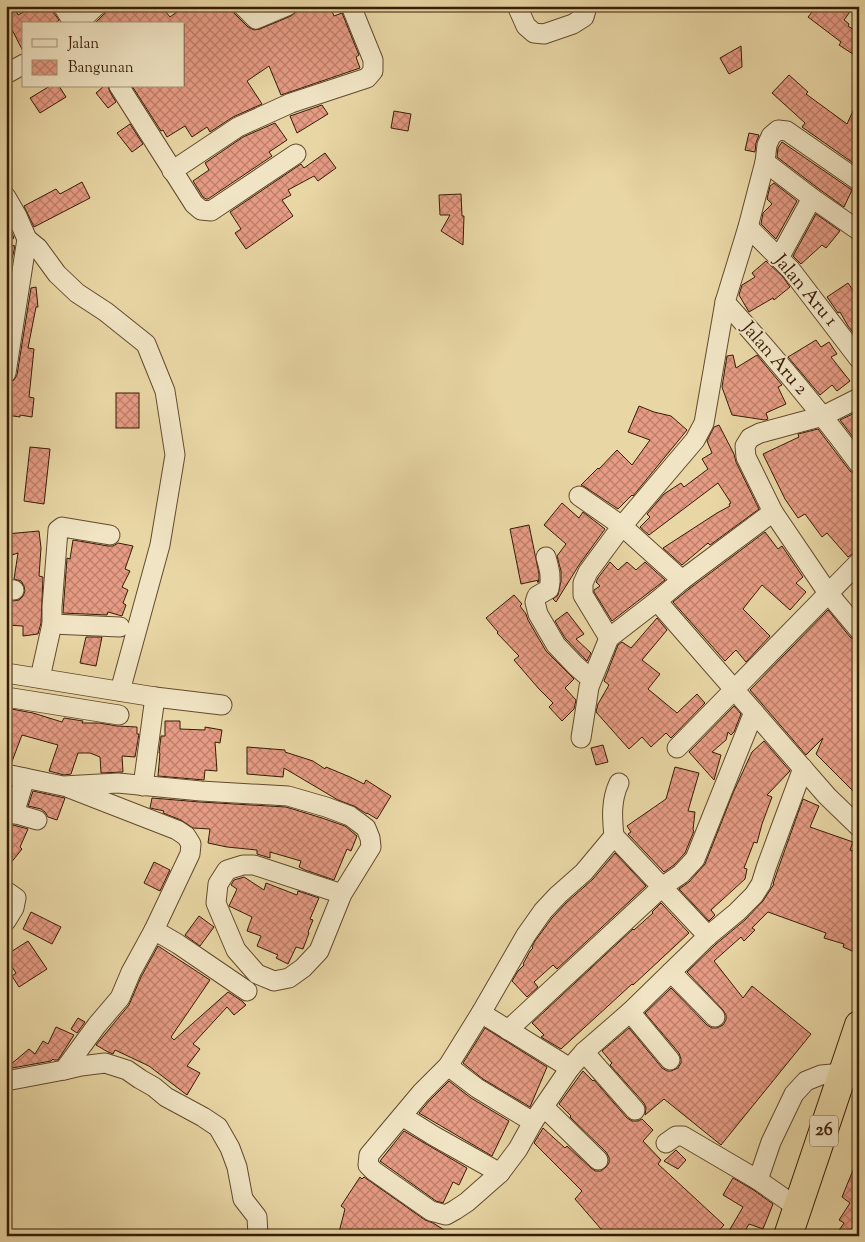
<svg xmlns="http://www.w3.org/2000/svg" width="865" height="1242" font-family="'Sorts Mill Goudy',serif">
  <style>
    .building { fill: url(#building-cross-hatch); stroke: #371c06 }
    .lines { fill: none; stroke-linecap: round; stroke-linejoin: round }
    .minor-casing { stroke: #634a2e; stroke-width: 21 }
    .highway-casing { stroke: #371c06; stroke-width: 30 }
    .minor { stroke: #f0e4c4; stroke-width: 19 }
    .highway { stroke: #e8d6a4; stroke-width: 28 }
    .labels { text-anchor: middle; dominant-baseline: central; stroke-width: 4; stroke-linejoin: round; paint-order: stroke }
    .shield { fill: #f0e4c4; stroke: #6e583f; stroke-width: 1 }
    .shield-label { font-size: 18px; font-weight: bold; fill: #371c06 }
    .street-label { font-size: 19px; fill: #371c06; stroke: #f0e4c4 }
  </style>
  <defs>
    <pattern id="building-cross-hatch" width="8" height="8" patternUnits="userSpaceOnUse" patternTransform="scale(1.25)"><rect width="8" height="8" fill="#e69b84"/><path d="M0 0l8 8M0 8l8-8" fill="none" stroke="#bb7e6a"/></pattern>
  </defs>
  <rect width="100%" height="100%" fill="#e8d6a4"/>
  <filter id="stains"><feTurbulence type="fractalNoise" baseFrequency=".004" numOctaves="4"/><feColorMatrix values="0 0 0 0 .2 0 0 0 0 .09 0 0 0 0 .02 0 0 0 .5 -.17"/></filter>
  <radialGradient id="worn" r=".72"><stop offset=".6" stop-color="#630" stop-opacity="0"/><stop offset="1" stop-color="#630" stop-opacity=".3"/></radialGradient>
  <g class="building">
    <path d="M6,6H14L18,15L34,6H52L53,12L59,20L54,24H24V53L9,24H6V22L8,21L6,18Z"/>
    <path d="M107,6H161L170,17L185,6H232V9L235,14L248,27L254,30L260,29L291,16L296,12L298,6H330L334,16L342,13L359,55L356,57L360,68L281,95L269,66L247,81L262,104L233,117L210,132L207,127L192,137L185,126L167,137L163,130L161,131L132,86H184V24H94L104,14L107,10Z"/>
    <path d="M817,6H854L844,20L849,24L848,26L859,33V58L839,45L841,42L808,17Z"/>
    <path d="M741,46L742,67L729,74L720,58Z"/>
    <path d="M789,75L808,92L806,94L847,124L859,98V160L856,165L802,127L805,123L772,93Z"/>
    <path d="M50,86H59L66,97L40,113L30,98Z"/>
    <path d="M104,86H108L110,92L116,102L108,108L96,93Z"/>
    <path d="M322,105L328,114L297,133L290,116Z"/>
    <path d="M394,111L411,114L408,131L391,128Z"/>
    <path d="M275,123L287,140L269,152L272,156L208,199H206L203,197L193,181L209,170L205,163L243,137Z"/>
    <path d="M130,124L143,144L132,152L117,133Z"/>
    <path d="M749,133L759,135L756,143L755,152L745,150Z"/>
    <path d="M782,142L852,190L844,207L819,189L777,157L778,148Z"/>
    <path d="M325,153L336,168L318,181L314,176L288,190L291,195L282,200L293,216L246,249L235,233L241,229L230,212L301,164L304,168Z"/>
    <path d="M82,182L90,198L34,227L24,206L56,189L60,194Z"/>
    <path d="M774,183L797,201L776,239L761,224L763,213L772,204L767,199L770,186Z"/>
    <path d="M461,194L462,216H464L463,245L441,231L450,215H440L439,195Z"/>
    <path d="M816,214L840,231L826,248L822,245L801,264L793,256Z"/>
    <path d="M6,220L14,238L6,242Z"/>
    <path d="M6,244L15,246L12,259L6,257Z"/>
    <path d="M766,261L783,277L790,287L774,300L773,298L749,312L739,295L742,285L755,277L752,273Z"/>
    <path d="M848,283L859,299V340L848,326L840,312L838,313L827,297Z"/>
    <path d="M36,287L38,307H36L28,348L34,349L29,397L34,398L32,417L20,415V417L6,415L8,391H6V389L8,384L14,380L17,375L31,288Z"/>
    <path d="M816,340L821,347L829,342L837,354L831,357L850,381L837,391L832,385L820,395L788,357Z"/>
    <path d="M733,355L736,368L757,355L782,385L778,387L786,404L766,413L768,419L765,420L732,415L722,387L727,356Z"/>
    <rect x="116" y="393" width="23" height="35"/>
    <path d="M639,406L654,412L671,416L687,430L633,496L632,495L618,509L585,487L581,485L598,468L599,469L617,450L632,465L650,440L628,432Z"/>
    <path d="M859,411V434L853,437L840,420Z"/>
    <path d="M719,425L734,454L736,462L759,509L710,545L708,543L682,565L663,548L717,513L730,506L729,504L731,503L718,483L649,535L640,527L650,517L647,514L664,494L681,483L684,487L708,469L702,459L712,453L707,441L714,427Z"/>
    <path d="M818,429L850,471L854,474L859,475V551H856L848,557L827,533L822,537L805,514L798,518L785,499L763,454L799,437L798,434Z"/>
    <path d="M30,447L50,449L44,504L24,501Z"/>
    <path d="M562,503L579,518L583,512L605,529L579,565L556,602L553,599L558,595L561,581V571L557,556L566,544L544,525Z"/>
    <path d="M529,525L539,574V582H537L539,580L521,584L510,529Z"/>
    <path d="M39,531L41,548L39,576L43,577L41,623L38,634L23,636V626L6,625V600L13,601L19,600L23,596L25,591L24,586L21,581L14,579L18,553L6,557V534Z"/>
    <path d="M765,532L778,549L782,546L803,577L796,583L806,592L790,610L762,585L743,609L770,636L746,662L736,650L725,661L673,602L689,589Z"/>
    <path d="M73,540L108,546H113L118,543L133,546L125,569L130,571L122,587L128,590L123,603L126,605L122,616L108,612L107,615L63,613L67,558L70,559Z"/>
    <path d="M610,562L618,570L627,562L636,570L645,562L665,580L612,621L594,592V590L600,586L596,582L598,578Z"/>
    <path d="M514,595L522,604L520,606L526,614L528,620L546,651L574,679L565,688L576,700L574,709L562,721L549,707L553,703L539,689L514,660L519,656L497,633L498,632L486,618Z"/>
    <path d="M828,610L850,637L855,640L859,641V797L816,754L823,738L806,755L750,690Z"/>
    <path d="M567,612L584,634L576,639L591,653L587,661L565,638L555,621Z"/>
    <path d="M657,618L667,630L642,660L660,674L648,689L677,713L697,694L705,703L671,738L666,733L651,747L642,737L629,749L596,712L598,704L609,685L604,681L618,645L622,642L631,648Z"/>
    <path d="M86,637H102L96,666L80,663Z"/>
    <path d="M734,706L741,714L734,732L731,735L728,732L726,740L712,752L721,755L714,780L689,752Z"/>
    <path d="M6,708L33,713L62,722L64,718L83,721L82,723H99L117,726L137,727V734H139L135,757L122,756L123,772L101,773L100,757L90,753H78L71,774L64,775L49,771L58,745L22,735L11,764L6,763Z"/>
    <path d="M165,721H180V729L205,730V727L222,730L220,743L215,742L217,771L205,770L204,780L158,776L160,753H159L161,736H165Z"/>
    <path d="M764,741L790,771L767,795L772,797L762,824L757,843L754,842L744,868L747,869L745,879L711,910L715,915L709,921L679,889L689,882L705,864L733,793L752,752Z"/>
    <path d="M603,745L608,762L596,765L591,748Z"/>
    <path d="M247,747L285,750V752L313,761L325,769L326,767L350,777L364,784L366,780L391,796L377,819L367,813V814L354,806L338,800L284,768L283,777L247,774Z"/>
    <path d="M675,767L699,773L688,811L695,812L693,830L694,831L685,853L674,865L664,872L628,834L631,832L627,826L666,799Z"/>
    <path d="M33,791L65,798L57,820L48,817L45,812L41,809L28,806Z"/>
    <path d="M152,798L200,802L286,807L322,818L345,826L357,836L351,851L347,849L334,880L305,870L299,867L301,861L270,852V858L257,854V850L227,847L208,843L210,829L193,828L181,820L163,813L164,811L150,808Z"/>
    <path d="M803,799L819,806L810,827L853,842L850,850L859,853V954L843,947L844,944L824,938L826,933L768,912L752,928L755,930L744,941L741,937L714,961L743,998L752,986L811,1034L721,1145L664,1099L645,1115L646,1108L644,1103L610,1065L612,1063L602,1051L629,1028L662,1068L667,1071H671L678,1068L681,1063V1059L679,1053L645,1013L671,988L707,1025L712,1028H717L723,1025L726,1020V1015L723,1010L687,972L716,944L745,920L763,901L774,884H773L777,872Z"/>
    <path d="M6,823L28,829L20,847L22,849L6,869Z"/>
    <path d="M615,853L646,886L557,969L553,965L534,982L538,987L527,997L512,981L518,971L524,965L523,964L530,951L533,948L532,947L535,941L552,918L566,903L593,879Z"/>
    <path d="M154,862L170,870L160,891L144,883Z"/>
    <path d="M244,877L264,890L266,883L297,895L298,891L319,898L310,919L313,920L308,932L309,933L303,949L296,947L288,964L276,958L278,955L257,946L261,936L247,931L252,917L229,906L237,889L231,885L234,880Z"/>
    <path d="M661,903L689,933L633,985L632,984L561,1049L541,1037L544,1035L532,1023L633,929L634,930L653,913L652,912Z"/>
    <path d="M31,912L61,927L52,944L23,929Z"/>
    <path d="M199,916L214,927L200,946L185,935Z"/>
    <path d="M28,941L47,969L19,987L12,976L16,973L6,958V955Z"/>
    <path d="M158,946L210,980L171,1037L174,1040L228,992L242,1001L246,1005L234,1015L227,1007L193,1044L200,1049L187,1066L200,1073L187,1095L149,1066L115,1050L113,1054L108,1052L96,1045L129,1005L141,977Z"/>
    <path d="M78,1018L85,1022L77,1033L71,1029Z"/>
    <path d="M56,1027L74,1035L58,1060H54L53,1059L51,1061L12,1068L10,1065L29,1049L35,1054L43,1041L48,1044Z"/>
    <path d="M485,1028L547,1067L530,1107L483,1079L463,1063Z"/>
    <path d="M583,1071L593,1081L594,1080L627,1118L632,1121H638L642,1119L653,1130L643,1141L661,1160L658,1164L724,1225L714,1236H607L575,1199L582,1191L534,1143L543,1128L565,1148L567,1146L591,1168L595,1171H601L606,1167L609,1163V1157L606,1152L570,1117L571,1116L559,1104Z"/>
    <path d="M449,1081L471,1098L509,1121L492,1156L419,1113L429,1101Z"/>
    <path d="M404,1131L467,1168L459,1185L453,1182L443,1203L436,1201L380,1161Z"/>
    <path d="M676,1150L686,1160L678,1169L664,1161Z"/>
    <path d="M858,1158L859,1236H835L844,1223L839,1220L850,1203L842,1197Z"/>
    <path d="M360,1177L362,1179L364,1177L425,1220L433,1223L454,1236H338L345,1209L341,1206Z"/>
    <path d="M733,1178L752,1189L773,1204L763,1229L749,1224L742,1236H726L743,1207L723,1195Z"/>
  </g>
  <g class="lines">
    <g class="minor-casing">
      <g id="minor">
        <path d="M63,6L74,24"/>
        <path d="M243,6L256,19L287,6"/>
        <path d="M517,6L526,26L534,33L544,34L573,24L584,17L586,10V6"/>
        <path d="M77,24L96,6"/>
        <path d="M6,74L24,64"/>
        <path d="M119,86L194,204L201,210L211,211L296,154"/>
        <path d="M765,162L812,198L858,230"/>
        <path d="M172,171L238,127L291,103L367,78L373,71V60L351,6"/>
        <path d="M6,197L17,216L27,239L38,248L57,274L77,293L106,312L146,344L165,391L175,455L160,545L120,691"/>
        <path d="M748,227L791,270L859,359"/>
        <path d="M779,258L812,198"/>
        <path d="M725,302C772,354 817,407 859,464"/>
        <path d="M6,373L27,239"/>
        <path d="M859,398L823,416L760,433L750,438L745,446L746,457L773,512L828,593L859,630"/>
        <path d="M579,496L622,526L682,580L657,601L827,796L859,827"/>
        <path d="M546,557C549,568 552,577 549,589L537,596L535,602L538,614L556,645L576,666L591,679"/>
        <path d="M682,580L773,512"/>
        <path d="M6,589L14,590"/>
        <path d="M52,624L120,627"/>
        <path d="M609,638L583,595V583L588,572L622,526L695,440L704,423L725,302L748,227L765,162L767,145L771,136L778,130L787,131L859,181"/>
        <path d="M6,673L155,697L222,705"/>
        <path d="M40,678L52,624V607L58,530L62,527L110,535"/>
        <path d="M6,697L119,715"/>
        <path d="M581,738L589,687L609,638L657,601"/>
        <path d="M677,748L859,562"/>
        <path d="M6,774L63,786L118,783L201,791L288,796L326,807L350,816L366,828L370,838L371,847L342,894L319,951L303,968L289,978L274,981L257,974L236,950L216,903L218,884L227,870L243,865H254L342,894"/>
        <path d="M619,783C611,800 612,817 614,836L584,872L558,895L543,911L526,935L481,1013L448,1066L421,1093L369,1155L368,1165L374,1171L431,1211L446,1215L455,1210L467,1202L500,1173L518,1149L533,1122L570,1068L584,1052L630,1012L708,936L737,912L754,895L761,884L766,868L803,768"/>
        <path d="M143,786L155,697"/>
        <path d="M69,788L177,830L186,836L191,844L190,854L154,930L178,944L247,991"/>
        <path d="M6,811L37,820"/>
        <path d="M14,814L25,778"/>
        <path d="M614,836L708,936"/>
        <path d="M6,891L16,898L14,908L6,921"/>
        <path d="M671,972L715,1017"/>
        <path d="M630,1012L670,1060"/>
        <path d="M481,1013L570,1068"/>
        <path d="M508,1030L662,887L681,874L695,859L754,712"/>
        <path d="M584,1052L635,1110"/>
        <path d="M448,1066L477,1088L533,1122"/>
        <path d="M64,1070L81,1066L105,1063L127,1070L140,1079L154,1087L166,1097L203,1117L218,1127L230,1148L237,1167L243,1199L257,1217L258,1236"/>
        <path d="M6,1081L64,1070L97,1025L120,998L131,972L154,930"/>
        <path d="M544,1107L598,1160"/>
        <path d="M402,1116L434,1136L500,1173"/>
        <path d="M666,1143L676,1136H683L758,1180"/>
        <path d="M798,1208L758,1180L771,1142L794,1094L806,1081L821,1075L843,1073"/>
      </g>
    </g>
    <g class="highway-casing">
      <path id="highway" d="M788,1236L859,1025"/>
    </g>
    <use href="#minor" class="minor"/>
    <use href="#highway" class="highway"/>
  </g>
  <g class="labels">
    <rect class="shield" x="810" y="1115.5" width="28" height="31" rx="4"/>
    <g class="shield-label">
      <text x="824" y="1131">26</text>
    </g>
    <g class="street-label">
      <text transform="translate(805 291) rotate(50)">Jalan Aru 1</text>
      <text transform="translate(774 359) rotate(49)">Jalan Aru 2</text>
    </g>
  </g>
  <rect width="865" height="1242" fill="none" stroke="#e8d6a4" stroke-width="25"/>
  <rect x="8" y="8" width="850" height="1227" fill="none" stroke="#371c06" stroke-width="2.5"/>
  <rect x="12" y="12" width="840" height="1217" fill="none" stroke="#371c06"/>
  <rect x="22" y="22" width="162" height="65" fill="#f0e4c4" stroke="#a69478"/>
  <rect x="32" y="39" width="25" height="8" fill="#f0e4c4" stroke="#a69478"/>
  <text x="68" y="48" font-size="15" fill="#371c06">Jalan</text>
  <rect x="32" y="60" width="25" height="15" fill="url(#building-cross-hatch)" stroke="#a69478"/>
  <text x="68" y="72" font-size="15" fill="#371c06">Bangunan</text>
  <rect width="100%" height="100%" filter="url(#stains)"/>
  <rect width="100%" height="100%" fill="url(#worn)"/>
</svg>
